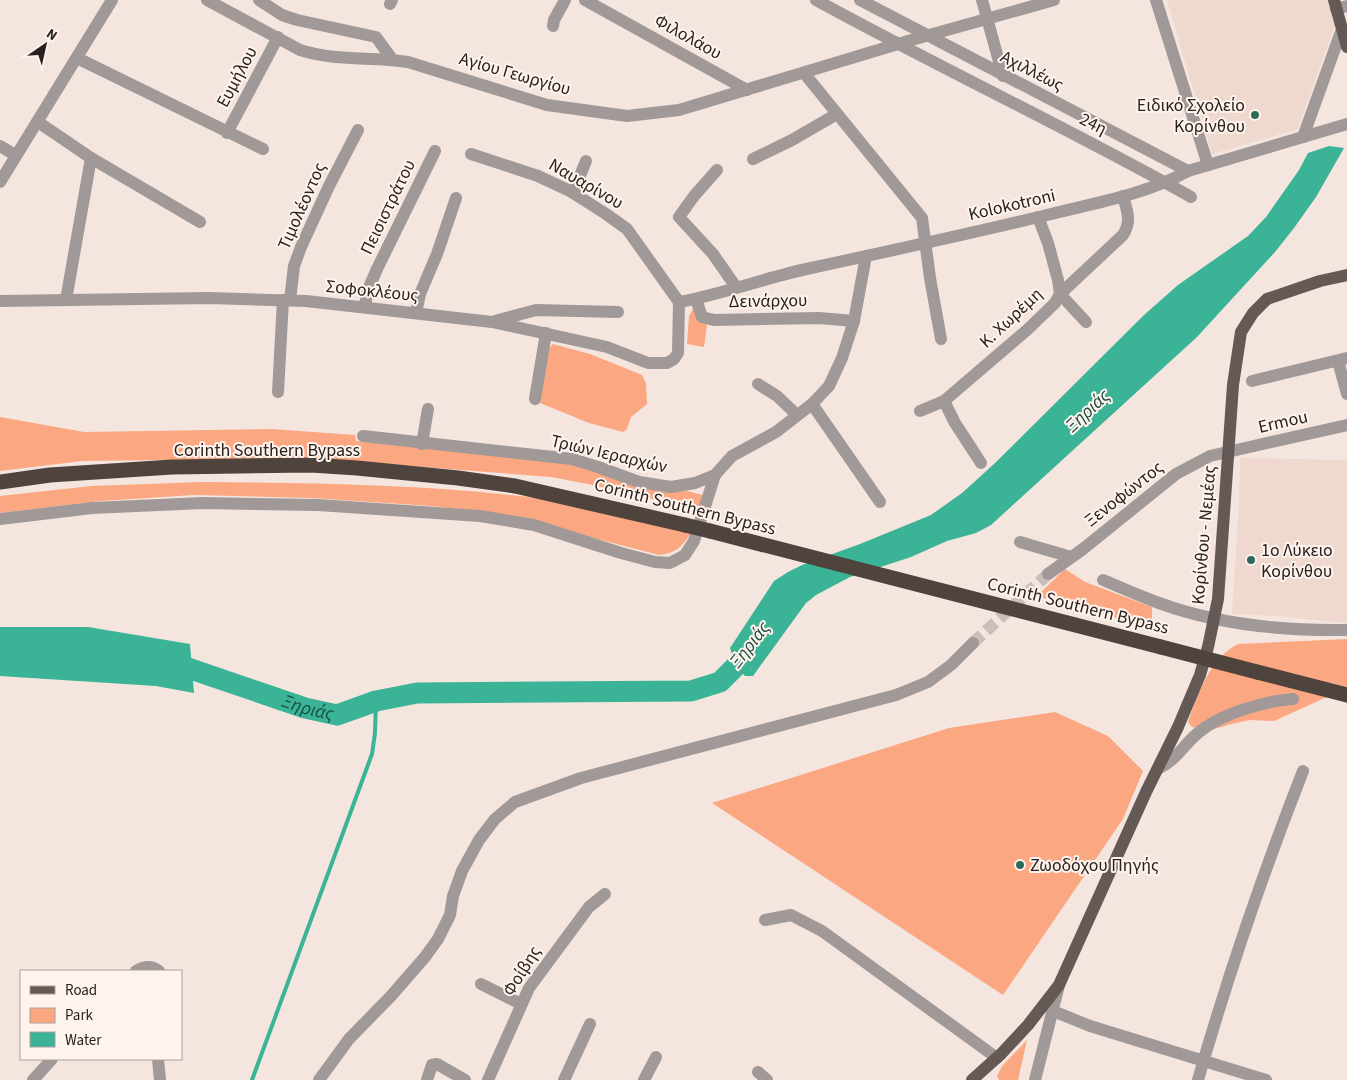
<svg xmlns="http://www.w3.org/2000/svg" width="1347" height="1080" font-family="'Source Sans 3',sans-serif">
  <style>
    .built { fill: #efd8ce }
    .green { fill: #fba882 }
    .water { fill: #3bb396 }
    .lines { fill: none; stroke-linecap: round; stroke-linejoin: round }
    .stream { stroke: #3bb396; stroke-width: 4 }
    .river { stroke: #3bb396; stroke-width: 21 }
    .minor-tunnel { stroke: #cbbeb8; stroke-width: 12; stroke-dasharray: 12 6; stroke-linecap: butt }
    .minor { stroke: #a09997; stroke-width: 12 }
    .major { stroke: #645954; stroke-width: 12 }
    .highway { stroke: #4f433d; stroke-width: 15 }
    .highway-bridge { stroke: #4f433d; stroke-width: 15 }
    .poi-dot { fill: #2b6c5b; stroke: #fff3ed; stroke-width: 2 }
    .labels { text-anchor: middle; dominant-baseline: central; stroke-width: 4; stroke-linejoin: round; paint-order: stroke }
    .street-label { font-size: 18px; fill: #282220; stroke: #fff3ed }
    .poi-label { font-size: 18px; fill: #282220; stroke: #fff3ed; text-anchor: start }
    .water-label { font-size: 19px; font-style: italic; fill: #1a4c3f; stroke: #fff3ed }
  </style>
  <rect width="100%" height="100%" fill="#f4e5de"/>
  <g class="built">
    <path d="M1167,0H1328L1335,25L1298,129L1212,154Z"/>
    <path d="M1240,458L1347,460V623L1276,616L1232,614L1239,503Z"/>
  </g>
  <g class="green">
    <path d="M693,309L707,325L704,347L687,344L689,316Z"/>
    <path d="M553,344L590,354L642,375L646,383L647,404L631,417L627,429L623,432L589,423L540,403L549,348Z"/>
    <path d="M0,417L84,432L272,429L355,435L356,441L561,462L670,491H687L703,495L698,510L593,485L551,477L306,458L82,461L0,471Z"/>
    <path d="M201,482C310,483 420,484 528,497C583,504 637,519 691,533C681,548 676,553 659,555L501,514L431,506L311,498L194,495L100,501L0,513V496L91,486Z"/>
    <path d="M1065,569L1085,582L1152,607V628L1037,596Z"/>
    <path d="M1347,639V688L1274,721L1249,720L1231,724L1208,731L1192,727L1188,722C1198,694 1210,658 1238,644Z"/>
    <path d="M1055,712L1108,736L1143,771L1123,819L1003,995L712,803L949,728Z"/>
    <path d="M1027,1040L1018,1080H999L997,1076L1002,1066Z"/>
  </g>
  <g class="water">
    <path d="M1329,146L1344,148L1316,197L1294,228L1275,252L1197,337L991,525L976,533L947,541L911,557L850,577L816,595L806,603L753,676H745L736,666L730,648L774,581L788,572L802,565L860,544L931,515L962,493L994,464L1144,315L1178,285L1248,236L1266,217L1299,170L1308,153Z"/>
    <path d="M0,627H88L190,644L194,693L156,686L0,676Z"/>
  </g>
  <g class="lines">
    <path class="stream" d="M252,1080L372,754L375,733L376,701"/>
    <path class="river" id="s1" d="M164,663L182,666L305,708L337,715L376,701L417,693L691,691L720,682L736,666L753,643"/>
    <path class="minor-tunnel" d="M973,643L1048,574"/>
    <g class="minor">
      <path d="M207,0L300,50C339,62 370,56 408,62L547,105L627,116L679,110L908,41L1054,0"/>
      <path d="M259,0L282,15L297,20L376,37L392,59"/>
      <path d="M585,0L747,90"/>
      <path d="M816,0C940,68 1068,128 1191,197"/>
      <path d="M860,0L1188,171"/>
      <path d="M982,0L1003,76"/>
      <path d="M1156,0L1208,165"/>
      <path d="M390,4L392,0"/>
      <path d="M1336,9L1347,6"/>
      <path d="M553,26L554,20L565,0"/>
      <path d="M77,58L263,149"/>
      <path d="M804,73L922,218L930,278L941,339"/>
      <path d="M38,122L91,158L200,222"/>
      <path d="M227,133L278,37"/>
      <path d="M1303,137L1342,29"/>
      <path d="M0,146L15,155"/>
      <path d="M471,154L538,176L570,191L606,214L627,229L679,302"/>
      <path d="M753,159L792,140L837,114"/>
      <path d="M717,170L694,196L679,217L713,254L736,287"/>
      <path d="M0,182L112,0"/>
      <path d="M573,193L586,161"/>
      <path d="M696,299L702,317L714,320L819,318L854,321"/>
      <path d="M66,300L91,158"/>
      <path d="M290,300L294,266L301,247L329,186L358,130"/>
      <path d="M0,301L209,298L306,301L492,322L607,347L648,363H667L674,359L678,353L679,302"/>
      <path d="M679,302C724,294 767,277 811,268C890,251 969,234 1047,215C1094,203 1145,195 1188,171L1347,124"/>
      <path d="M365,307L367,292L377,269L435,151"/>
      <path d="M416,313L420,294L437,254L456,198"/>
      <path d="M495,321L536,310L618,312"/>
      <path d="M1086,322L1060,294L1123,235C1132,221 1127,211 1123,196"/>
      <path d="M1338,361L1347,394"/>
      <path d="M1252,381L1347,358"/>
      <path d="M758,384L777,396L797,415"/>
      <path d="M278,392L283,300"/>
      <path d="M535,399L546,333"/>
      <path d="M944,401L955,423L981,463"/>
      <path d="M812,404L880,502"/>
      <path d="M920,411L944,401L1027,330L1055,303L1060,294L1058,280L1048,243L1038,217"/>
      <path d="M363,436L572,459L598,467L639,482L671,487L695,483L715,475L732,456L776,432L812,404L829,386L842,358L854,321L866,256"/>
      <path d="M422,444L428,409"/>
      <path d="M0,519L92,508L203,503L318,505L480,516L534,525L621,553L655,562L670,563L685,555L694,541L715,475"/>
      <path d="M1020,542L1071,557"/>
      <path d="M1048,574L1083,549L1176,474L1210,456L1347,425"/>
      <path d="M1103,580C1122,588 1140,596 1159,603C1219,625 1284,631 1347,630"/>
      <path d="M1158,769C1178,759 1182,746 1198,733C1220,714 1264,701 1293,699"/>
      <path d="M765,920L791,915L822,931L997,1058"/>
      <path d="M136,971C144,966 151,965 159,971"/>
      <path d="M481,984L521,1004"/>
      <path d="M1053,1011L1090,1026L1266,1080"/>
      <path d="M158,1059L160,1080"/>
      <path d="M758,1072L767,1080"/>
      <path d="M33,1080L52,1059"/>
      <path d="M319,1080L349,1039L391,996L425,957L438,939L450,915L453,896L462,871L479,840L495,819L515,802L581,778L896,695L928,682L951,665L973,643"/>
      <path d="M427,1080L432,1065L437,1064L465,1080"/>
      <path d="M488,1080L529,988L589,907L605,894"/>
      <path d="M564,1080L590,1024"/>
      <path d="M644,1080L656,1057"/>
      <path d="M1035,1080L1059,985"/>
      <path d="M1198,1080C1228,975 1263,873 1303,771"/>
    </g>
    <g class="major">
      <path d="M1334,0L1347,47"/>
      <path d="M972,1080L1001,1054L1028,1025L1059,985L1146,792L1178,727L1200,675L1208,647L1218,599L1233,385L1241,332L1253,313L1267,299L1320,281L1347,275"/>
    </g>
    <g class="highway">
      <path d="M0,482L50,475L172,467L311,465L357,468L458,478L515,486L685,525"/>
      <path d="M710,531L1161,647"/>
      <path d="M1257,672L1347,695"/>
    </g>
    <g class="highway-bridge">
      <path d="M685,525L710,531"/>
      <path d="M1161,647L1257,672"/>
    </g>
  </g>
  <g class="poi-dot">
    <circle cx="1255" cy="115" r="5"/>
    <circle cx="1251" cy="560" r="5"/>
    <circle cx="1020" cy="865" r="5"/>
  </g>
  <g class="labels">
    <g class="street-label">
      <text transform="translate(688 37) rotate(29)">Φιλολάου</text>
      <text transform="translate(1032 71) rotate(27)">Αχιλλέως</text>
      <text transform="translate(515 74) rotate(16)">Αγίου Γεωργίου</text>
      <text transform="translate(237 77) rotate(-62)">Ευμήλου</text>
      <text transform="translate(1093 124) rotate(27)">24η</text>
      <text transform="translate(586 184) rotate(30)">Ναυαρίνου</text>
      <text transform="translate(1012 205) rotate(-13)">Kolokotroni</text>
      <text transform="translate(302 206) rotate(-66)">Τιμολέοντος</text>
      <text transform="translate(388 207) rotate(-64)">Πεισιστράτου</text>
      <text transform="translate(372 291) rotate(6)">Σοφοκλέους</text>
      <text transform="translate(768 301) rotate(-1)">Δεινάρχου</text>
      <text transform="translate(1011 318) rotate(-43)">Κ. Χωρέμη</text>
      <text transform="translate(1283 422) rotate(-13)">Ermou</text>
      <text x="267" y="450">Corinth Southern Bypass</text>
      <text transform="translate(609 454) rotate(13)">Τριών Ιεραρχών</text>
      <text transform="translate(1124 494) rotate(-38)">Ξενοφώντος</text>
      <text transform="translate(685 507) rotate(14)">Corinth Southern Bypass</text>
      <text transform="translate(1204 535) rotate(-85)">Κορίνθου - Νεμέας</text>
      <text transform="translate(1078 606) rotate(14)">Corinth Southern Bypass</text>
      <text transform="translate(522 971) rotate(-58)">Φοίβης</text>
    </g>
    <g class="poi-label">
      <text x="1245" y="105" text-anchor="end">Ειδικό Σχολείο<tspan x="1245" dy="21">Κορίνθου</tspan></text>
      <text x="1261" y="550">1ο Λύκειο<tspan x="1261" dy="21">Κορίνθου</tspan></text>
      <text x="1030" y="865">Ζωοδόχου Πηγής</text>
    </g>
    <g class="water-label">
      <text transform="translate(1088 411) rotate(-43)">Ξηριάς</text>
      <text transform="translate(750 645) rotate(-52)">Ξηριάς</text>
      <text stroke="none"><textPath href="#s1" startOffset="151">Ξηριάς</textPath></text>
    </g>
  </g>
  <rect x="20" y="970" width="162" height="90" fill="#fff3ed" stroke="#a99f9b"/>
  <rect x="30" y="986" width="25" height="8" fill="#645954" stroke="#a99f9b"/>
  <text x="65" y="995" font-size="15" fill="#282220">Road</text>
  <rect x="30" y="1008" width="25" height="15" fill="#fba882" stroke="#a99f9b"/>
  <text x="65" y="1020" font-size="15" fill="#282220">Park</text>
  <rect x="30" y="1032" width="25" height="15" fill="#3bb396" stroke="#a99f9b"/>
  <text x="65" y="1045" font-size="15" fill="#282220">Water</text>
  <g transform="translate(45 45) rotate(34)" stroke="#fff3ed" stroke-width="4" paint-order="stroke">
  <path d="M0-4L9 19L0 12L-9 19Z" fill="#282220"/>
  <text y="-8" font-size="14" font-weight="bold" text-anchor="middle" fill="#282220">N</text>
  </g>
</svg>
